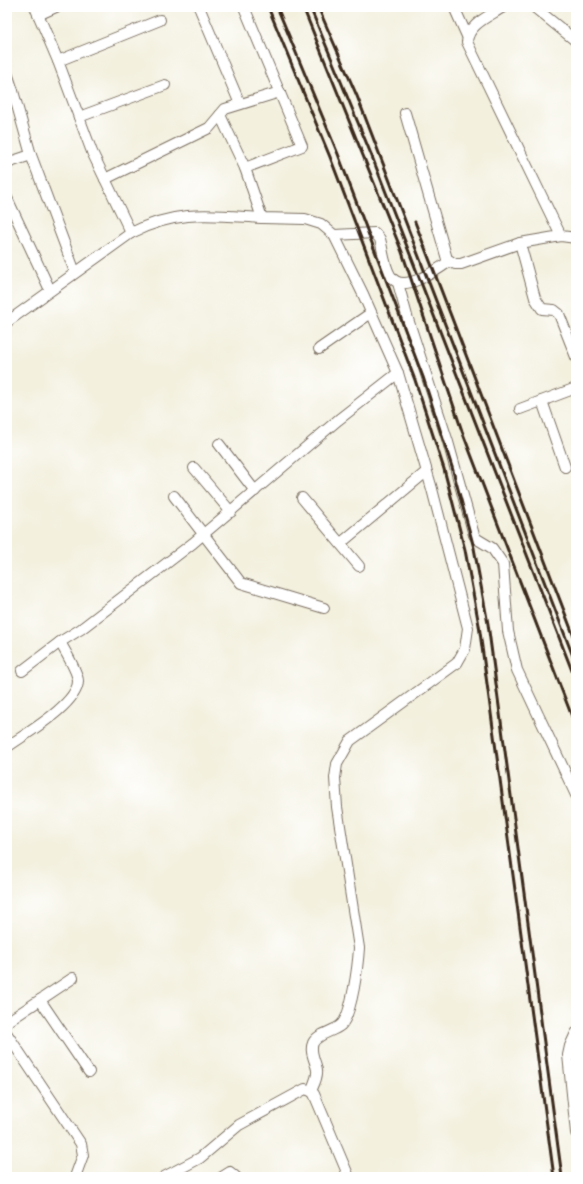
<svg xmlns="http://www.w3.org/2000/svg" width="583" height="1184" font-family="Mali,sans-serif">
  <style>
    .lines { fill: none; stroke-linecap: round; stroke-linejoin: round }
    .minor-casing { stroke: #7b6f61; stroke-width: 12 }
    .minor { stroke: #fff; stroke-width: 10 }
    .rail { stroke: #3b2a1e; stroke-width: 3 }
  </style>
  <rect width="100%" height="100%" fill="#fff"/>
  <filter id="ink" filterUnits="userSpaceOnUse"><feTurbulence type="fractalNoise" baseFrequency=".025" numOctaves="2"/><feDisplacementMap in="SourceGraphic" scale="8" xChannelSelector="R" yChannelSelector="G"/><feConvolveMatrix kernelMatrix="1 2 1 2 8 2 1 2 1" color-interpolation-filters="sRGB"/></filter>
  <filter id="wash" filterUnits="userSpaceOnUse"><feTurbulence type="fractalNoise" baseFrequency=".012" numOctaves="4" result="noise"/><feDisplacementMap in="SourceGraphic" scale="16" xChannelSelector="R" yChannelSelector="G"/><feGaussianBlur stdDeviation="0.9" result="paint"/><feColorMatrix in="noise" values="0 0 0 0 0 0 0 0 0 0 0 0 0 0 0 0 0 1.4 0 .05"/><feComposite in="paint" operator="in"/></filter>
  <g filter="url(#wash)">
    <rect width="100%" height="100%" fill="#f3f0de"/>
  </g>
  <g filter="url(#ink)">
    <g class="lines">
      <g class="minor-casing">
        <g id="minor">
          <path d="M35,7L58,61L92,152L131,233"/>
          <path d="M199,7L240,104"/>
          <path d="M244,7L302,146L245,168L262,218L305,219L321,224L334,235L363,294L398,373L432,489L468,628L465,649L457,663L350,741L337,764L335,778L337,807L359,948C358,964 352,1015 341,1025C333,1032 318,1033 313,1043C309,1052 316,1062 317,1070C318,1077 314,1084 311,1091"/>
          <path d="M454,7L467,36"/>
          <path d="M503,7C490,16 468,24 467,42L561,236"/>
          <path d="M534,7L576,41"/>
          <path d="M38,15L56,7"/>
          <path d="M58,61L160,20"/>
          <path d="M7,73L13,91L7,94"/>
          <path d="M405,113L447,259L455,264H461L520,243L561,236L576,238"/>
          <path d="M220,115L245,168"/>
          <path d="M79,117L165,85"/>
          <path d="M31,155L75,272"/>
          <path d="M7,163L31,155L13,91"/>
          <path d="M105,179L209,128L225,109L280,92"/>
          <path d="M7,198L50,290"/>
          <path d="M334,235L375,233L380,239C383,250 384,265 390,275C401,296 437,270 450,261"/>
          <path d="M520,243L535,298L542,309L554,310L559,314L576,357"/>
          <path d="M398,283L407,316L448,442L474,535L477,539L492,548L503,564L508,631L517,670L576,795"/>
          <path d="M7,322L131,233C177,209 212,215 262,218"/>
          <path d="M319,349L371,313"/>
          <path d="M542,401L565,467"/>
          <path d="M520,409L576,388"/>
          <path d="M219,444L255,491"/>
          <path d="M194,468L231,512"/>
          <path d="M174,496L241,583L324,608"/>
          <path d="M302,498L359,566"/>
          <path d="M341,543L426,472"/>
          <path d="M22,671L60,642L81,629L193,543L338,420L398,373"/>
          <path d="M7,747C25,734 78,704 78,681C78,672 65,651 60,642"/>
          <path d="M40,1000L89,1072"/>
          <path d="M7,1022L73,978"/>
          <path d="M576,1033L570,1046L568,1055L576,1133"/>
          <path d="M7,1034L81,1144L83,1155L75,1177"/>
          <path d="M164,1177L200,1158L239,1125L305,1089L311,1091L314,1094L349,1177"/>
          <path d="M222,1177L230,1172L236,1177"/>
        </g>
      </g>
      <use href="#minor" class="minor"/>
      <g class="rail">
        <path d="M268,7L330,157L415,380L444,469L465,550L479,625L554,1177"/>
        <path d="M277,7L338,154L423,377L452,467L474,548L488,624L562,1177"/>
        <path d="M303,7L402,252L462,431L576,727"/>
        <path d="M310,7L371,154L576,681"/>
        <path d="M318,7L357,96L576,664"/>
        <path d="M415,222L576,642"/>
      </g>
    </g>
  </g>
  <rect width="583" height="1184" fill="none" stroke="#fff" stroke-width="24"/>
</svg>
